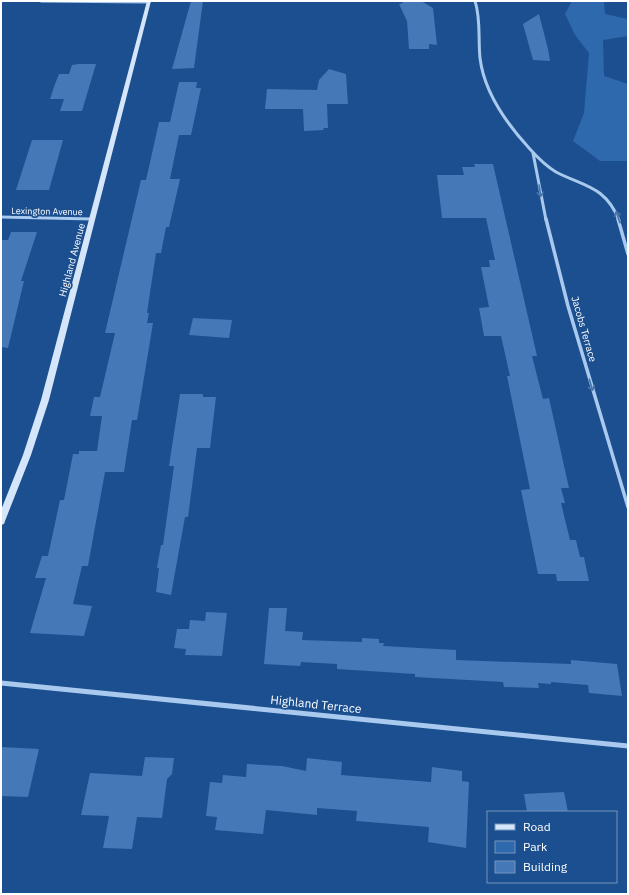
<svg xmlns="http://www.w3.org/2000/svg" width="629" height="895" font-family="'IBM Plex Sans',sans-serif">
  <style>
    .green { fill: #2e69ad }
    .building { fill: #4478b7 }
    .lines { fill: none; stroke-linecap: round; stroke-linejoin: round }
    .street-far2 { stroke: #a9c9ee; stroke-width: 3 }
    .street-far1 { stroke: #a9c9ee; stroke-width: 3.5 }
    .street { stroke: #a9c9ee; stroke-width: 5 }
    .secondary { fill: #d6e6fa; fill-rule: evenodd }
    .oneway { stroke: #4674ac }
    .labels { text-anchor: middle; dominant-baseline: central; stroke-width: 3.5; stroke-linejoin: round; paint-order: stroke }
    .far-street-label { font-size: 9px; fill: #fff; stroke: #1b4f8f }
    .street-label { font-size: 10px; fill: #fff; stroke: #1b4f8f }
    .near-street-label { font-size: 12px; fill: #fff; stroke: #1b4f8f }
  </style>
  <rect width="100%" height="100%" fill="#1b4f8f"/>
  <path class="green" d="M572,1H604L605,14L628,19V36L603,40L604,76L628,84V161H600L573,141L584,113L589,53L575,35L565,14Z"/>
  <g class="building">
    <path d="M191,1H203L194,68L172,69Z"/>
    <path d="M402,1H421L433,8L437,45L429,44V49H409L407,21L399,4L403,3Z"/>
    <path d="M539,14L548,49L550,61L533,60L523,24Z"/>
    <path d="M78,64H96L82,111H60L64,99H50L55,84L59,74H69L72,65Z"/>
    <path d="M329,69L346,74L348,104H327L328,128H323L324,130L304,131L303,109H265L267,89L317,90L319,80Z"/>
    <path d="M179,82H197L196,88H201L191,135H179L170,179H180L169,227H166L161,253H156L147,313H149L147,323H153L137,420H132L124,472H105L88,566H82L73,604L92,606L84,636L30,633L46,578H35L42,556H48L60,500H64L73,454H79V451H97L102,416H90L94,397H100L115,333H105L141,180H146L159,122H170Z"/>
    <path d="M32,140H63L49,190H16Z"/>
    <path d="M474,164H493L537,356H532L543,399L549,398L569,488H561L565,503H561L570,540H576L580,557H584L589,581H557L556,574H538L521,490L530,489L507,376H510L501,336H484L479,308L489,307L481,267H490L489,260H495L486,218H442L437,175H464L462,167H475Z"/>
    <path d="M11,232H37L21,281H24L8,348L1,347V240H8Z"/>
    <path d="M193,318L232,320L229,338L189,335Z"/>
    <path d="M180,394H203V397H216L210,448H197L188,517H185L171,595L156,592L159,568H157L161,545H163L174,466H169Z"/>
    <path d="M269,608H287L285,631L303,632L302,640L362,642V638L379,639V643H384L383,646L456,650V660L571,664V660L617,664L622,696L589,693L588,685L551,682V684L538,683L539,688L504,687L503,682L415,677V674L337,669V664L301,662L300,666L264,664Z"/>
    <path d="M206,612L227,613L222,656L185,655L186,649L174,648L177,629H189L190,620L205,621Z"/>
    <path d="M1,747L39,749L28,797L1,796Z"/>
    <path d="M145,757L174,758L172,774L167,779L162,818L137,817L132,849L103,848L109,816L81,815L90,773L142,776Z"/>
    <path d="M307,758L342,762L341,775L431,782L432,767L462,771V781L469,782L466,848L428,842L429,827L356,821L357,811L317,808V815L266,810L263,834L215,830L217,817L206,816L210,782L222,783L223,775L246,777L247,764L282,766L306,771Z"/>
    <path d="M564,792L568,812H527L524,794Z"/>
  </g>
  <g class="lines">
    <g class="street-far2">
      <path d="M41,1L149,2"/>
      <path d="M475,1C481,19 478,39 480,58C484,92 507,124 529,148C537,157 546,166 556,172C585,187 605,186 619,220"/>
      <path d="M533,153L546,220"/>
      <path d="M1,217L93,219"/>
    </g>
    <g class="street-far1">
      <path d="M546,219L568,306L628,507"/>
      <path d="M618,219L628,254"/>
    </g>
    <path class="street" d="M1,683L628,746"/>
    <path class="secondary" d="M147,1H151L49,400L31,455L5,521L4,524L1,525V510L23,455L41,400Z"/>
  </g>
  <defs><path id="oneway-shaft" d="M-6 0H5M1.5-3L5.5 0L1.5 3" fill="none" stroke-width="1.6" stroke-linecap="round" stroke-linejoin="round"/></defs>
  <g class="oneway">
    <use href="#oneway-shaft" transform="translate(540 191) rotate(82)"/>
    <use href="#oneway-shaft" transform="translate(618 217) rotate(-110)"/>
    <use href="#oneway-shaft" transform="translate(591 385) rotate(74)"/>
  </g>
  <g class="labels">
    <g class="far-street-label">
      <text transform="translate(47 211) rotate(1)">Lexington Avenue</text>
    </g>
    <g class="street-label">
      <text transform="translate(72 260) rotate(-75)">Highland Avenue</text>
      <text transform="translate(584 329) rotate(74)">Jacobs Terrace</text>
    </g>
    <g class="near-street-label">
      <text transform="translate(316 704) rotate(6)">Highland Terrace</text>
    </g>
  </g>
  <rect width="629" height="895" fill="none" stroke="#ffffff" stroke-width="4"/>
  <rect x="487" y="811" width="130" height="72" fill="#1b4f8f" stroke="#7695bc"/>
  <rect x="495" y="824" width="20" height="6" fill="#d6e6fa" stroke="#7695bc"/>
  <text x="523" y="831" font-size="12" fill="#ffffff">Road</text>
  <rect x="495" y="841" width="20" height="12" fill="#2e69ad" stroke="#7695bc"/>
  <text x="523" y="851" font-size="12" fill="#ffffff">Park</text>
  <rect x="495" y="861" width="20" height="12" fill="#4478b7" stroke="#7695bc"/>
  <text x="523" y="871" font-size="12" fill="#ffffff">Building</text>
</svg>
